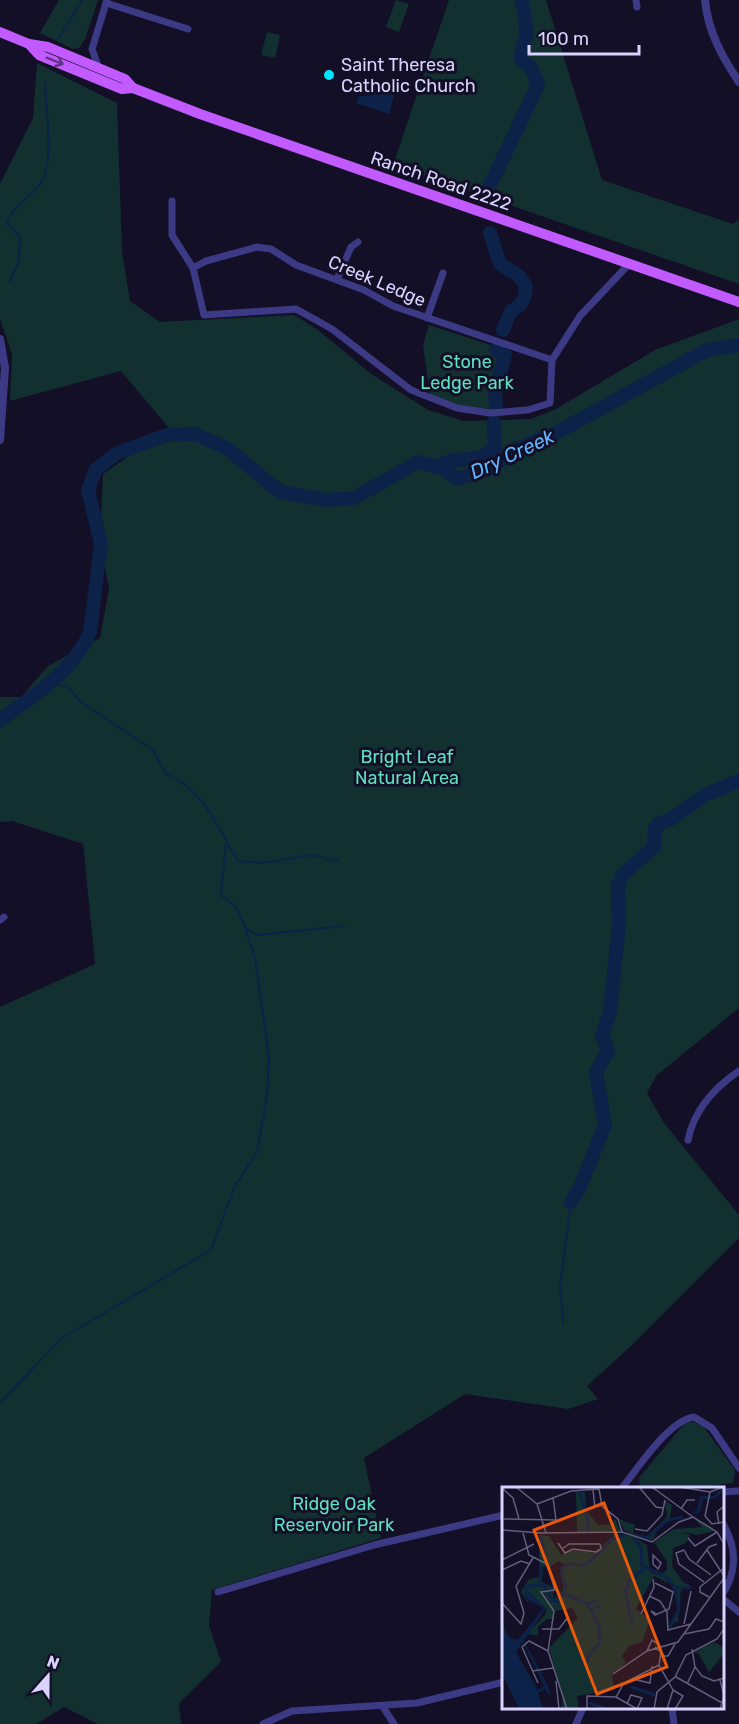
<svg xmlns="http://www.w3.org/2000/svg" width="739" height="1724" font-family="Rubik,sans-serif">
  <style>
    .green { fill: #12302f }
    .water { fill: #0c2248 }
    .lines { fill: none; stroke-linecap: round; stroke-linejoin: round }
    .stream { stroke: #0c2248; stroke-width: 2 }
    .river { stroke: #0c2248; stroke-width: 14 }
    .minor { stroke: #3d3a85; stroke-width: 7 }
    .tertiary { stroke: #3d3a85; stroke-width: 8 }
    .primary { stroke: #c25bff; stroke-width: 10 }
    .oneway { stroke: #623188 }
    .poi-dot { fill: #00e5ff; stroke: #130f26; stroke-width: 2 }
    .labels { text-anchor: middle; dominant-baseline: central; stroke-width: 6; stroke-linejoin: round; paint-order: stroke }
    .poi-label { font-size: 18px; fill: #d9d4ff; stroke: #130f26; text-anchor: start }
    .street-label { font-size: 18px; fill: #d9d4ff; stroke: #130f26 }
    .park-label { font-size: 18px; fill: #5fe0c0; stroke: #130f26 }
    .water-label { font-size: 20px; font-style: italic; fill: #62b6ff; stroke: #130f26 }
    .inset-river { fill: none; stroke: #0c2248; stroke-width: 3 }
    .inset-road { fill: none; stroke: #625e7d; stroke-width: 1.5 }
    .view { fill: #e8590c; fill-opacity: 0.15; stroke: #e8590c; stroke-width: 3 }
    .inset-edge { fill: none; stroke: #d9d4ff; stroke-width: 3 }
  </style>
  <rect width="100%" height="100%" fill="#130f26"/>
  <g class="green">
    <path d="M59,0H98L85,39L79,48L73,49L40,33Z"/>
    <path d="M396,0L409,4L399,32L386,27Z"/>
    <path d="M449,0H546L602,180L733,224L739,219V284L393,165Z"/>
    <path d="M267,32L280,35L275,58L261,55Z"/>
    <path d="M37,63L117,103L122,251L130,301L160,322L294,315L318,330L370,373L428,410L464,421L531,419L556,409L655,350L739,319V1008L656,1076L647,1093L664,1123L739,1215V1238L632,1345L587,1386L598,1399L568,1409L465,1394L364,1458L381,1538L212,1590L209,1625L221,1662L179,1703L181,1724H98L64,1707L36,1724H0V1007L95,964L83,844L12,821L0,822V697H21L48,666L100,638L109,589L100,540L103,474L169,428L121,371L10,401L12,354L0,319V184L33,118Z"/>
    <path d="M429,325L512,352L490,410L462,406L430,396L423,345Z"/>
    <path d="M694,1422L703,1426L735,1470L733,1483L689,1488H640L639,1478L679,1430L686,1423Z"/>
  </g>
  <path class="water" d="M380,85L396,90L389,114L356,103L359,96H369Z"/>
  <g class="lines">
    <g class="stream">
      <path d="M59,38L82,0"/>
      <path d="M10,282L19,261L20,237L7,223C12,205 34,197 42,181C54,158 46,109 45,83"/>
      <path d="M50,684L67,686L81,702L153,750L166,774C203,788 219,829 238,861L262,863L312,855L338,861"/>
      <path d="M226,843L221,895L237,908L245,928L257,935L344,926"/>
      <path d="M563,1324L560,1286L571,1202"/>
      <path d="M0,1403L62,1338L211,1250L235,1186L257,1152L267,1096L269,1056L255,958L245,928"/>
    </g>
    <g class="river">
      <path d="M485,196L538,85L530,66L521,60C520,46 526,42 526,33C526,21 524,12 522,0"/>
      <path d="M490,233L500,264L518,275L526,286C525,299 523,305 511,311L503,330"/>
      <path d="M496,406L495,393L505,355L496,350"/>
      <path d="M436,467C459,453 473,467 495,447L494,422"/>
      <path d="M0,720C33,696 74,671 90,632L101,544L88,490L96,469L117,453L167,435L196,434L228,449L280,492L326,500L354,498L418,462L443,468L457,479L491,468L516,449L556,433L707,350L739,345"/>
      <path d="M571,1202L580,1187L605,1125L596,1072L608,1051L602,1035L610,1012L619,924L618,886L622,875L654,847L655,829L658,824L671,819L705,795L739,781"/>
    </g>
    <g class="minor">
      <path d="M636,0L637,7"/>
      <path d="M106,3L188,29"/>
      <path d="M99,69L92,49L107,0"/>
      <path d="M172,201V235L193,268L204,315L296,309L332,329L411,390L457,408L490,413L528,410L550,403L552,360L580,316L629,264"/>
      <path d="M193,268L206,261L257,247L271,249L296,265L364,290L393,306L552,360"/>
      <path d="M337,279L351,247L358,242"/>
      <path d="M427,318L443,273"/>
      <path d="M0,920L4,917"/>
      <path d="M688,1140C694,1110 714,1088 739,1071"/>
      <path d="M622,1488C639,1467 668,1421 694,1417L712,1428L739,1468"/>
      <path d="M722,1492L739,1491"/>
      <path d="M722,1522C737,1547 738,1571 722,1595"/>
      <path d="M218,1592L374,1545L504,1515"/>
      <path d="M722,1598L739,1612"/>
      <path d="M383,1707L394,1724"/>
      <path d="M672,1708L674,1724"/>
      <path d="M263,1724L292,1711L417,1703L504,1682"/>
      <path d="M576,1724L583,1708"/>
    </g>
    <g class="tertiary">
      <path d="M705,0C708,31 722,57 739,82"/>
      <path d="M0,339L5,368L0,440"/>
    </g>
    <g class="primary">
      <path d="M0,32L29,44L48,47L125,79L133,88"/>
      <path d="M29,44L39,55L122,89L133,88L200,114L739,302"/>
    </g>
  </g>
  <defs><path id="oneway-shaft" d="M-6 0H5M1.5-3L5.5 0L1.5 3" fill="none" stroke-width="1.6" stroke-linecap="round" stroke-linejoin="round" transform="scale(1.5)"/></defs>
  <use class="oneway" href="#oneway-shaft" transform="translate(55 61) rotate(22)"/>
  <circle class="poi-dot" cx="329" cy="75" r="6"/>
  <g class="labels">
    <g class="poi-label">
      <text x="341" y="65">Saint Theresa<tspan x="341" dy="21">Catholic Church</tspan></text>
    </g>
    <g class="street-label">
      <text transform="translate(441 181) rotate(19)">Ranch Road 2222</text>
      <text transform="translate(377 281) rotate(23)">Creek Ledge</text>
    </g>
    <g class="park-label">
      <text x="467" y="362">Stone<tspan x="467" dy="21">Ledge Park</tspan></text>
      <text x="407" y="757">Bright Leaf<tspan x="407" dy="21">Natural Area</tspan></text>
      <text x="334" y="1504">Ridge Oak<tspan x="334" dy="21">Reservoir Park</tspan></text>
    </g>
    <g class="water-label">
      <text transform="translate(512 454) rotate(-25)">Dry Creek</text>
    </g>
  </g>
  <g transform="translate(502 1487)">
    <rect width="222" height="222" fill="#130f26"/>
    <path d="M74,5H83L84,23L96,38H110L113,31L118,44L75,45ZM163,14L170,18L168,31L172,32L156,40L151,53L138,51L122,43L117,32L133,38L131,47L145,49L165,30ZM192,31L212,44L196,48L180,45L188,48L184,56L171,61L170,79L180,94L190,100L179,102L176,134L169,138L176,119L170,98L152,89L134,122L148,133L140,155L127,159L120,169L124,176L110,187L112,203L75,209L77,222H59L61,211L47,161L76,131L70,121L53,124L41,105L51,106L52,112L65,100L59,85L63,78L57,74L47,81L37,71L38,48L47,49L59,68L71,62L91,66L114,47L130,49L145,58L148,85L159,89L165,82V75L152,55L172,42L200,40ZM37,72L45,79L41,80L40,95L52,101V106L39,104L51,122L52,132H45L36,140V148H31L25,147L43,128L44,121L25,105L24,108V101L23,111L29,115L25,114L19,105L27,92L38,90ZM212,155L220,159L222,167L207,185L197,167L192,165Z" fill="#12302f"/>
    <path d="M24,100V108L25,103L44,121L22,154L47,201L48,210L43,202L36,206L41,222H17L0,187V137L7,150L16,153L42,121L23,111ZM21,155L42,199L36,203L14,165Z" fill="#0c2248" fill-rule="evenodd"/>
    <path class="inset-river" d="M77,5L86,32L85,44M192,26L197,24L199,11L213,10L222,1M134,49L145,51L166,33L181,30M39,50L43,70M131,50L139,61L140,78L164,90L173,101M38,96L39,78M22,103L29,98H42L51,114L56,115L63,102L59,82L66,77L84,78L112,51L124,48M62,107L86,117L95,113M84,115L89,123L98,119M130,137L123,104L128,93L144,80M168,140L177,122L173,101H189M84,180L87,168L98,155L97,138L89,123M129,200L153,208M87,216L104,222"/>
    <path class="inset-road" d="M14,0L35,17L44,46M137,0L154,20L161,21M150,0L191,30M178,0L208,5L221,0M0,1L11,11L17,32M97,2L100,19L116,32L120,45M91,3L93,21M208,5L203,29L210,37L222,35M35,17L69,4L97,2M179,22L185,13H193M2,32L54,33L51,10M217,37L215,25L222,19M133,42L145,44L160,28L163,13M0,43L39,46M21,46L27,68L45,77L53,103L39,105L52,124L46,164L65,222M36,46L120,45L150,55L177,35L191,30L215,45L222,57M186,51L193,59L215,45M56,56L63,66L71,62L94,65L99,62L98,57M60,62L67,57H98M182,63L174,66L177,77L202,95M182,63L187,72L209,88M205,63L222,89M151,68L159,76L156,82L151,77ZM0,73L32,57M195,76L207,60L215,57M0,83L19,74L28,77M153,96L171,105L167,122L153,128L149,124L154,127M147,109L158,114L165,125L166,143L189,137M207,110L198,105V100L222,81M0,116L19,137L22,126L14,99L31,71M139,127L152,100L151,92M182,137L189,104M40,142H57L66,130M182,147L207,142L214,132L222,135M153,160L159,165L157,178L171,203M190,162L193,180L200,189L212,194L222,191M145,164L150,153L158,158M159,169H166L173,157M30,184L51,181M111,187L145,164L176,155L222,91M174,190L222,217M131,192L148,196L150,179M54,194L57,222M36,196L20,160L27,154L46,164M185,197L193,180M171,203L181,209L173,222M114,210L135,222M125,217L129,208L140,211L135,222M85,222V209L114,210L122,196L157,178M152,222L155,205L173,190L184,168L215,152L222,142M165,222L171,203M218,222L222,209L218,193"/>
    <path class="view" d="M102,16L165,180L95,207L32,43Z"/>
    <rect width="222" height="222" class="inset-edge"/>
  </g>
  <g transform="translate(48 1676) rotate(21)" stroke="#130f26" stroke-width="4.5" paint-order="stroke">
  <path d="M0-4.5L10 22L0 15L-10 22Z" fill="#d9d4ff"/>
  <text y="-9" font-size="16" font-weight="bold" text-anchor="middle" fill="#d9d4ff">N</text>
  </g>
  <path d="M529 45v9h110v-9" fill="none" stroke="#d9d4ff" stroke-width="3"/>
  <text x="538" y="45" font-size="18" fill="#d9d4ff" stroke="#130f26" stroke-width="4.5" paint-order="stroke">100 m</text>
</svg>
